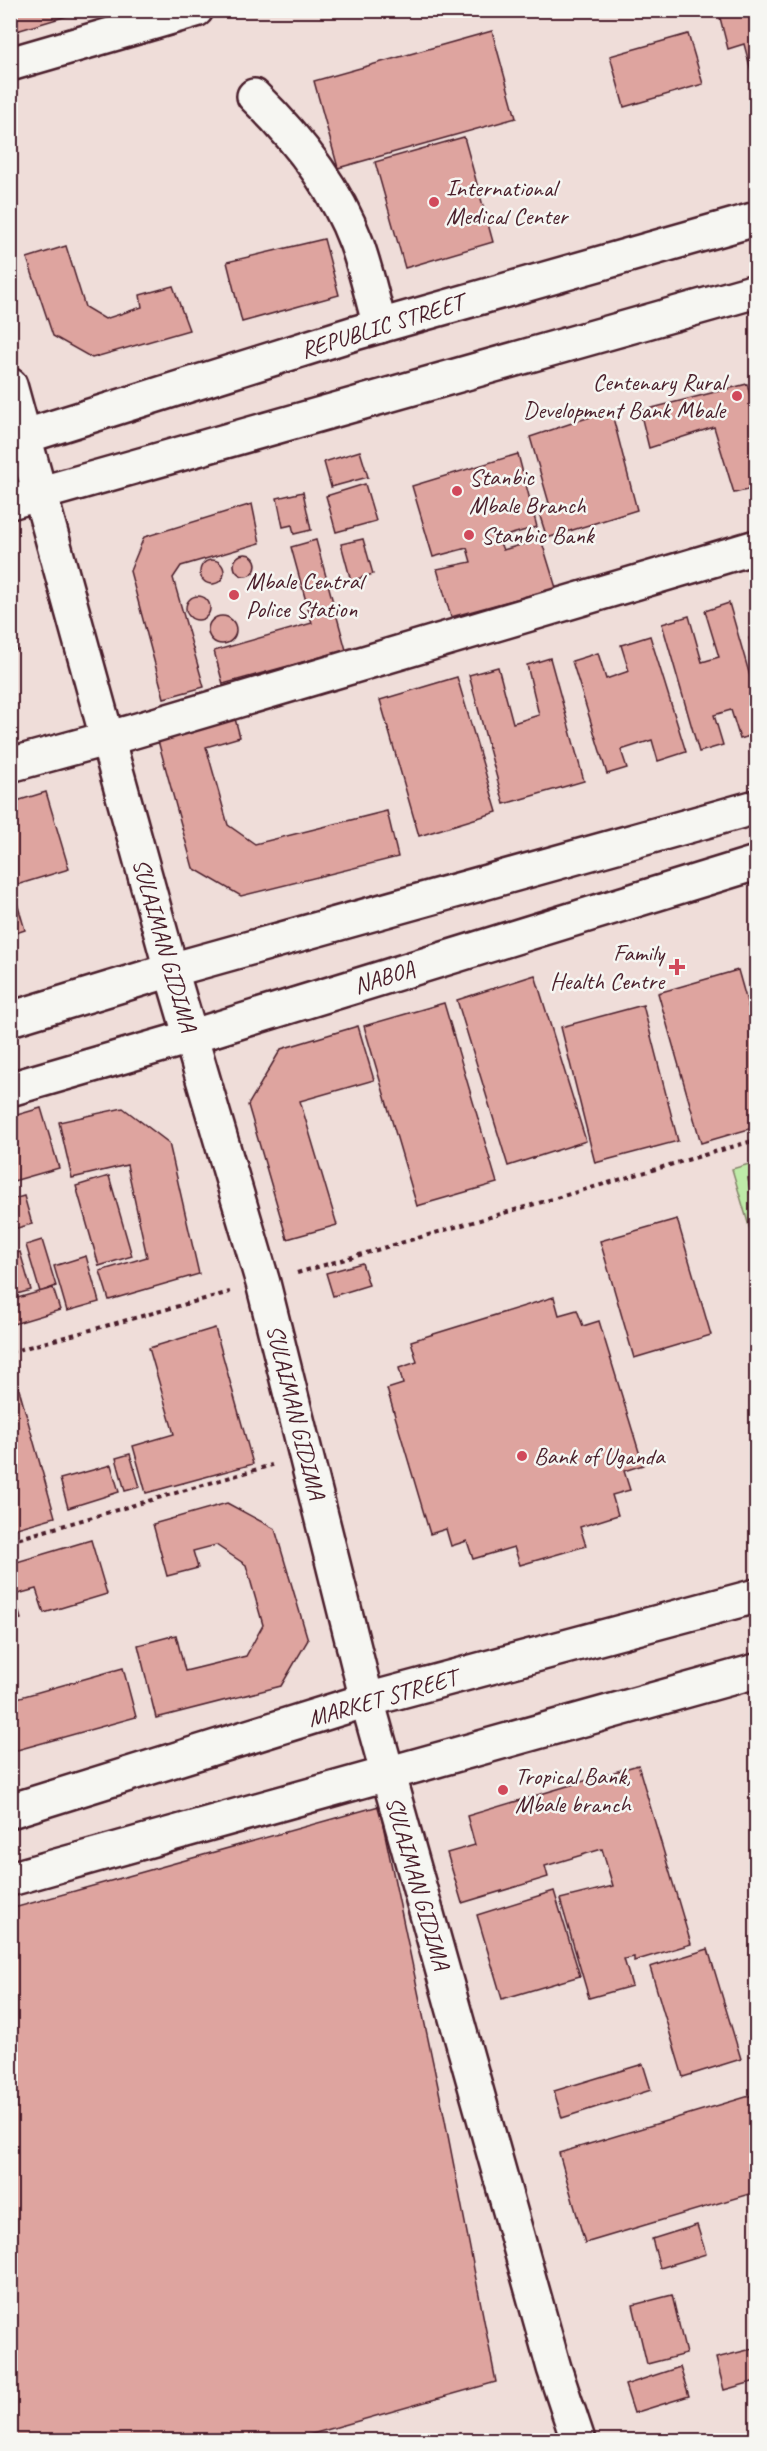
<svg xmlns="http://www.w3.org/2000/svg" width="767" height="2451" font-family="Caveat,sans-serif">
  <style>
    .green { fill: #beeba8; stroke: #84856a; stroke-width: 1.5 }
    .building { fill: #dea49f; stroke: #4a1f2b; stroke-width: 1.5 }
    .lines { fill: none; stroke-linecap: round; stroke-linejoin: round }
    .minor-casing { stroke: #4a1f2b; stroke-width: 38 }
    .major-casing { stroke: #4a1f2b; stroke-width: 38 }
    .path { stroke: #4a1f2b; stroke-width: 4; stroke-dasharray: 4.5 4.5; stroke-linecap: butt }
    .minor { stroke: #f6f6f2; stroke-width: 33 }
    .major { stroke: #f6f6f2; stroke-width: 33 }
    .poi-dot { fill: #d1495b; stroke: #f6f6f2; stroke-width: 2 }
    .labels { text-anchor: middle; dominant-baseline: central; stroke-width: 5; stroke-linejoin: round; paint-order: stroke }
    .poi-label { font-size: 24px; fill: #4a1f2b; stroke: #f6f6f2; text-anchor: start }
    .street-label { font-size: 24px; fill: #4a1f2b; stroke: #f6f6f2 }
  </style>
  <rect width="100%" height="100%" fill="#efddd9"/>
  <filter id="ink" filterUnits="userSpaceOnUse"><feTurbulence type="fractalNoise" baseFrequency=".0167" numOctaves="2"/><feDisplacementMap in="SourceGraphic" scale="12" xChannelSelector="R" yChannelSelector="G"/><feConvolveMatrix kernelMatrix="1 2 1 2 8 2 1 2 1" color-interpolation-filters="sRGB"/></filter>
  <g filter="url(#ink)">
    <path class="green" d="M756,1162V1250L732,1169Z"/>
    <g class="building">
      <path d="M10,10H87L10,33Z"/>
      <path d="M718,10H756V89L744,44L728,49Z"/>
      <path d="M492,31L516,118L338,168L314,81Z"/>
      <path d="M688,34L703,84L624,107L610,56Z"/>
      <path d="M756,115V147L750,117Z"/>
      <path d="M464,137L493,242L405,268L375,162Z"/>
      <path d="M324,239L339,295L242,322L227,262Z"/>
      <path d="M66,246L85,307L105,319L142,307L140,295L173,286L189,330L92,358L53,336L27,258Z"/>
      <path d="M747,384L756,417V488L734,493L714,427L649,448L640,411Z"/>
      <path d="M611,410L637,510L547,538L537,507L549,503L530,437Z"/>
      <path d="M360,451L368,477L331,487L324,462Z"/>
      <path d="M518,454L537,527L498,538L503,550L541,539L556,588L451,617L437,569L471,562L467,548L433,557L412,486Z"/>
      <path d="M365,484L376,521L336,532L326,496Z"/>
      <path d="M303,492L311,530L294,534L292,525L283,527L277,498Z"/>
      <path d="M252,504L260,543L181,566L173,578L204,687L164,698L130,571L144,537Z"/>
      <path d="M363,539L373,574L351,581L341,544Z"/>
      <path d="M316,540L346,650L223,684L214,651L312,623L291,547Z"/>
      <circle cx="245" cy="565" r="11"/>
      <circle cx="212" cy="572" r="12"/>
      <circle cx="198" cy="608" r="12"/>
      <path d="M729,603L756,697V734L740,739L731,710L714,715L723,745L699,752L662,624L689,616L702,662L719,657L705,611Z"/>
      <circle cx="222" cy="630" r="14"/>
      <path d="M10,631L17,650L10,652Z"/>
      <path d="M650,636L686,752L658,761L652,740L621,750L627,768L607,774L572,661L598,653L606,679L629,671L621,645Z"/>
      <path d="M756,636V667L749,638Z"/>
      <path d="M550,658L584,781L504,804L469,675L498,667L513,723L539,715L527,665Z"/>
      <path d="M457,677L497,812L419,836L380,700Z"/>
      <path d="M234,715L240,737L206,747L228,825L255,844L387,811L398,857L241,896L193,868L157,737Z"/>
      <path d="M46,792L69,869L10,887V803Z"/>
      <path d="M15,896L25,930L10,935V897Z"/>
      <path d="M738,970L756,1034V1127L701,1143L658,993Z"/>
      <path d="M535,975L586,1141L508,1166L457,1000Z"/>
      <path d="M444,1003L497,1183L417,1206L364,1026Z"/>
      <path d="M643,1005L678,1141L595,1163L561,1027Z"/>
      <path d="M358,1026L374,1080L300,1101L337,1225L287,1239L248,1105L281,1049Z"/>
      <path d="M41,1108L59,1168L10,1182V1117Z"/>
      <path d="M123,1108L169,1143L199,1274L109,1300L100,1271L147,1257L127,1165L72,1178L59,1122Z"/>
      <path d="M109,1176L132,1256L99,1266L76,1186Z"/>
      <path d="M756,1177V1202L752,1203L748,1178Z"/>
      <path d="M24,1196L32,1224L10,1230V1200Z"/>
      <path d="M677,1219L711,1335L634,1358L600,1241Z"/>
      <path d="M42,1240L56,1286L40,1292L26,1245Z"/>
      <path d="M20,1252L31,1290L10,1296V1255Z"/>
      <path d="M86,1256L99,1302L67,1311L54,1266Z"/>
      <path d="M362,1263L369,1285L333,1296L326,1273Z"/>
      <path d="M53,1288L60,1310L10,1325V1300Z"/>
      <path d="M554,1297L559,1315L577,1310L583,1326L599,1321L643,1465L624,1471L630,1490L612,1495L618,1515L580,1527L586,1546L520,1565L514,1547L473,1559L467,1541L451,1546L446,1529L430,1534L387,1389L403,1384L399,1368L417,1362L411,1341Z"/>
      <path d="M215,1328L253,1464L146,1493L133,1446L174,1434L149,1348Z"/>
      <path d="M11,1361L55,1517L10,1530V1361Z"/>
      <path d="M130,1454L140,1487L125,1491L116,1458Z"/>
      <path d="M111,1465L119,1492L68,1508L60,1479Z"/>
      <path d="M227,1503L275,1529L308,1640L281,1686L156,1718L138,1645L176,1635L185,1671L246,1656L263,1625L246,1565L216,1545L193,1551L198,1568L167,1576L153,1524Z"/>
      <path d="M91,1540L107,1594L44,1613L36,1589L14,1595L21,1619L10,1622V1564Z"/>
      <path d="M123,1668L136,1717L10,1752V1700Z"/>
      <path d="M638,1765L691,1944L634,1961V1957L624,1959L632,1986L589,1998L560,1899L613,1886L602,1849L545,1866L548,1877L462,1903L447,1853L475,1845L467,1816Z"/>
      <path d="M379,1806L444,2115L496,2382L291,2440H10V1909Z"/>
      <path d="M554,1891L580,1976L502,1999L477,1915Z"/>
      <path d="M708,1949L741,2059L683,2077L650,1967Z"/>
      <path d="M643,2064L651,2090L562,2118L554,2091Z"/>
      <path d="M756,2094V2192L585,2243L559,2153Z"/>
      <path d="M697,2225L706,2254L660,2268L652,2239Z"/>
      <path d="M672,2295L686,2354L647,2364L633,2305Z"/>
      <path d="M756,2348V2381L724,2390L716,2358Z"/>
      <path d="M680,2367L689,2396L634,2413L625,2385Z"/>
    </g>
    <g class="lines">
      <g class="minor-casing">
        <g id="minor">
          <path d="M10,64L196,10"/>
          <path d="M254,96C296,137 335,186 356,242C366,269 372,298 380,326"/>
          <path d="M10,385L171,970L263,1283L367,1700L554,2368L578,2440"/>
          <path d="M10,765L131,732L756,547"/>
          <path d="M10,1019L171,970L756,807"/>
          <path d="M10,1089L190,1037L756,863"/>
          <path d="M10,1811L367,1700L756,1596"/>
          <path d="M10,1879L756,1671"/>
        </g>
      </g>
      <g class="major-casing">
        <g id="major">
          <path d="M10,441L355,333L756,219"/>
          <path d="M10,502L756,291"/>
        </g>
      </g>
      <g class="path">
        <path d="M297,1273L756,1140"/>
        <path d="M10,1352L230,1292"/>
        <path d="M10,1541L272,1465"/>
      </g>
      <use href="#minor" class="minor"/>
      <use href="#major" class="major"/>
    </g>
  </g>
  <g class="poi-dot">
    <circle cx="434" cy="202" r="6"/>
    <circle cx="737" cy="396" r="6"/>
    <circle cx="457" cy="491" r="6"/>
    <circle cx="469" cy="535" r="6"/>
    <circle cx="234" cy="595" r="6"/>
    <path d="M674 958h6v6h6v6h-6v6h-6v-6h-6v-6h6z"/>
    <circle cx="522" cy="1456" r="6"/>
    <circle cx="503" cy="1790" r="6"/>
  </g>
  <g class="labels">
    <g class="poi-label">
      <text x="446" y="188">International<tspan x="446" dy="28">Medical Center</tspan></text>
      <text x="725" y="382" text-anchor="end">Centenary Rural<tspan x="725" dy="28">Development Bank Mbale</tspan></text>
      <text x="469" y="477">Stanbic<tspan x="469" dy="28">Mbale Branch</tspan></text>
      <text x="481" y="535">Stanbic Bank</text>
      <text x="246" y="581">Mbale Central<tspan x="246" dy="28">Police Station</tspan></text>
      <text x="664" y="953" text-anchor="end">Family<tspan x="664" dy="28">Health Centre</tspan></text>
      <text x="534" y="1456">Bank of Uganda</text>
      <text x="515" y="1776">Tropical Bank,<tspan x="515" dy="28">Mbale branch</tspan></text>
    </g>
    <g class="street-label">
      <text transform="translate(382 326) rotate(-17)">REPUBLIC STREET</text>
      <text transform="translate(165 945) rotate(74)">SULAIMAN GIDIMA</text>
      <text transform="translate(384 977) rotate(-17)">NABOA</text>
      <text transform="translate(296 1412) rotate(76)">SULAIMAN GIDIMA</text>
      <text transform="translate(382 1698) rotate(-16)">MARKET STREET</text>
      <text transform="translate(418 1883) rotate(74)">SULAIMAN GIDIMA</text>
    </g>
  </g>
  <rect width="767" height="2451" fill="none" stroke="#f6f6f2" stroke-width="36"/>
  <rect x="18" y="18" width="731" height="2415" fill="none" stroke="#4a1f2b" stroke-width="2" filter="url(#ink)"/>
</svg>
